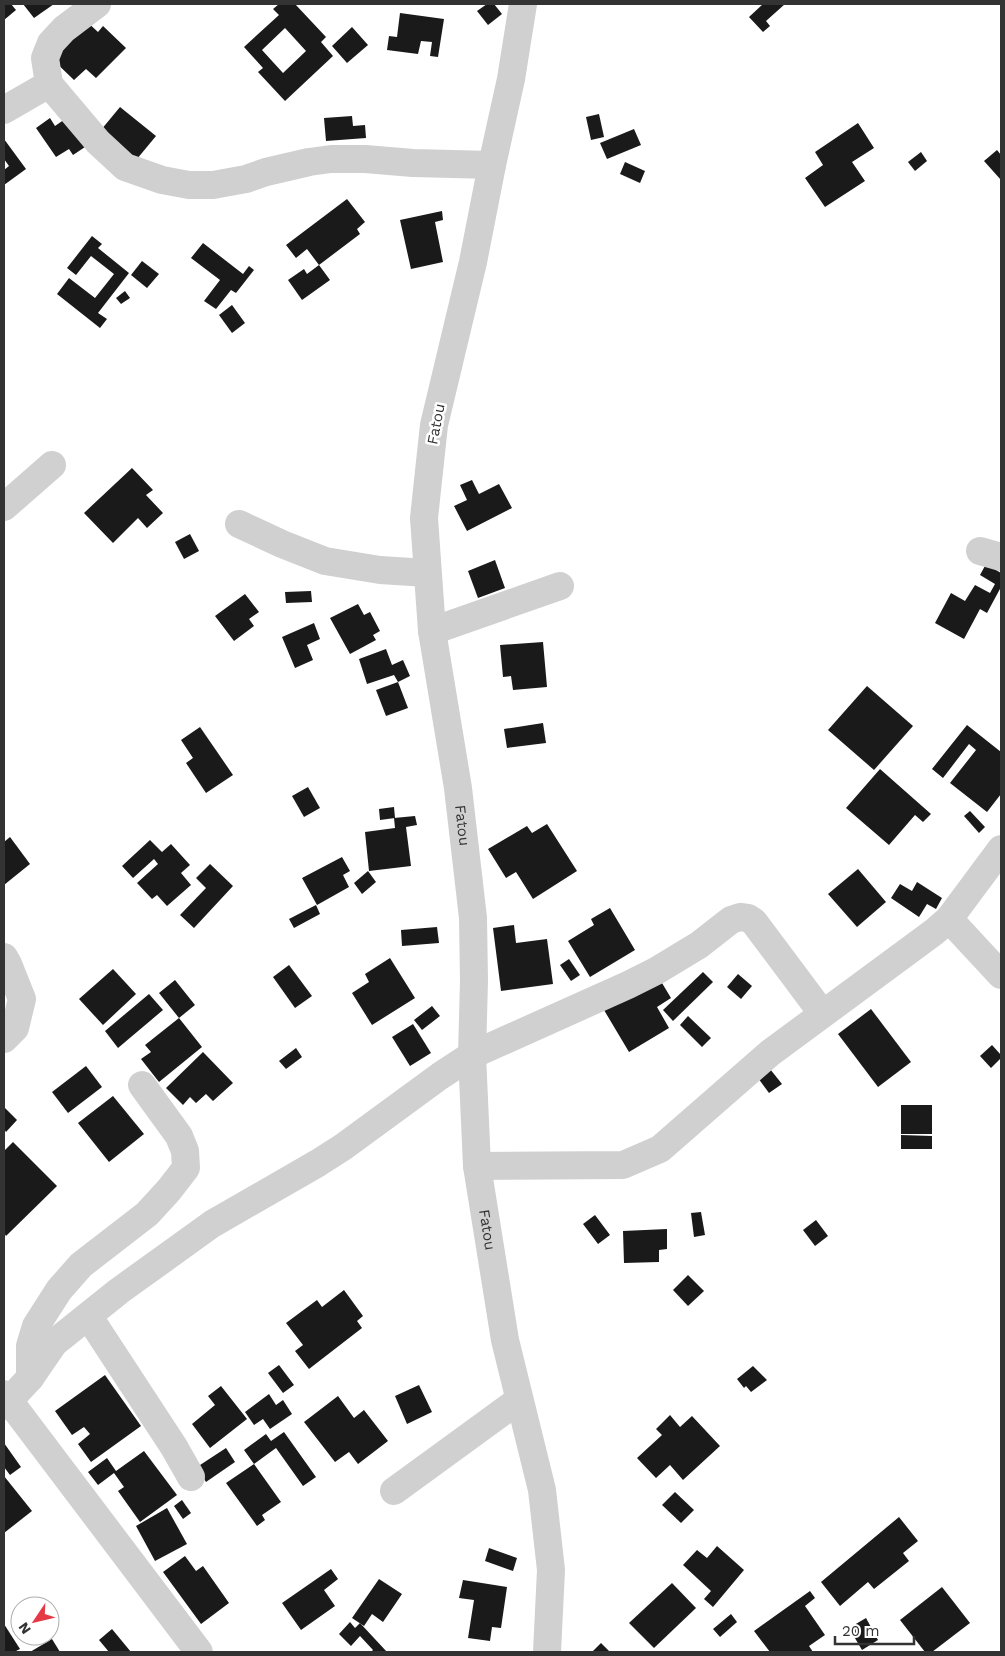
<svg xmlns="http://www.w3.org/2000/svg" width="1005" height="1656" font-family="'Work Sans',sans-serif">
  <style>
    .building { fill: #1a1a1a; fill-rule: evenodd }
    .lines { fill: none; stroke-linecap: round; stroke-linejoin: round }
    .minor { stroke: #d0d0d0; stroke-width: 28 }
    .labels { text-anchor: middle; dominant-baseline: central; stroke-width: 5; stroke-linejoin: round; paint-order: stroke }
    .street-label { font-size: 15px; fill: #333; stroke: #fff }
  </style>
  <rect width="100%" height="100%" fill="#fff"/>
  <g class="building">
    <path d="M4,4H11L16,10L4,20Z"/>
    <path d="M23,4H54L34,18Z"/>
    <path d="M279,4H295L326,37L321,42L333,56L285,101L258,72L263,68L244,47L279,15L273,9ZM285,28L306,51L283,73L262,50Z"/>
    <path d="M487,4H494L502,14L488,25L477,11Z"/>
    <path d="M763,4H785L766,21L770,26L763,32L749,17Z"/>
    <path d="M400,13L444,19L438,57L430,56L432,42L421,41L418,54L387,50L389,36L397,37Z"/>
    <path d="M85,20L98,32L103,26L126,48L96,78L86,69L74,80L49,56Z"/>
    <path d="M352,27L368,45L347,63L332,46Z"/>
    <path d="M120,107L156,136L132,165L96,136Z"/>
    <path d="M599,114L604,137L591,140L586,117Z"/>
    <path d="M352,116L353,126L365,125L366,138L326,141L324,118Z"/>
    <path d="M68,117L88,145L73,155L69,149L56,157L36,128L50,118L55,126Z"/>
    <path d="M858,123L874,148L852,162L865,181L825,207L805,178L823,165L815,152Z"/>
    <path d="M634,129L641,145L607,159L600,143Z"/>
    <path d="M4,139L26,169L4,185V170L9,166L4,159Z"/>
    <path d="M997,150L1001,155V180L984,161Z"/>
    <path d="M921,152L927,161L915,171L908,162Z"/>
    <path d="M625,162L645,171L640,183L620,174Z"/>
    <path d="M347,199L365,222L357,229L360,234L319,265L307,249L296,258L286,245Z"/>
    <path d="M442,211L443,220L435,222L443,262L411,269L400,220Z"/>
    <path d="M92,236L102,244L98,248L129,273L98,313L107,319L100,328L57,294L69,278L95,298L114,274L91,256L76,275L67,268Z"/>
    <path d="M203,243L243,274L249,266L254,270L236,293L231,290L216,309L204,301L220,280L191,258Z"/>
    <path d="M142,261L159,274L147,288L131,275Z"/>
    <path d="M319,265L330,280L302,300L288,280L304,269L307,274Z"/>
    <path d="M125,291L130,298L121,304L116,298Z"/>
    <path d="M232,305L245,323L232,333L219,315Z"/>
    <path d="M132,468L153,490L146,495L163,513L147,528L138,518L113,543L84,513Z"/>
    <path d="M472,480L479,494L499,484L512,508L467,531L454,506L467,500L460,485Z"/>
    <path d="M190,534L199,551L184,559L175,542Z"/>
    <path d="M495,560L505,588L478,598L468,571Z"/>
    <path d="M986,564L1001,573V587L987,613L980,609L964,639L935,623L951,593L965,601L975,585L990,593L995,584L980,575Z"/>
    <path d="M311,591L312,602L286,603L285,592Z"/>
    <path d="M245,594L259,612L249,619L254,626L234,641L215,616Z"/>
    <path d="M358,604L364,615L370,612L380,631L373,635L376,640L350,654L330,618Z"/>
    <path d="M314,623L320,639L307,645L313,660L295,668L282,637Z"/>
    <path d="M543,642L547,687L513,690L511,676L503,677L500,645Z"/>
    <path d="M386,649L392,665L403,660L410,676L398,682L394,675L367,684L359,659Z"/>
    <path d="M398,682L408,708L386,716L376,690Z"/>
    <path d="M867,686L913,726L874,770L828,730Z"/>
    <path d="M543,723L546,743L507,748L504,729Z"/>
    <path d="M967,725L1001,752V794L987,812L950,783L976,750L969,744L943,778L932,769Z"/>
    <path d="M200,727L233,775L206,793L186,763L193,758L181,740Z"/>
    <path d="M880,769L931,814L923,822L915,815L889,845L846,808Z"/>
    <path d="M308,787L320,808L304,817L292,796Z"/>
    <path d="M394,807L395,818L380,820L379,809Z"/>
    <path d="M970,811L985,827L979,833L964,816Z"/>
    <path d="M415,816L417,825L406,827L411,866L369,871L365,832L395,828L394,818Z"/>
    <path d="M547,824L577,871L533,899L516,872L506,878L488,849L527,826L532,833Z"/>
    <path d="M10,837L30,864L4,885V842Z"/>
    <path d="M150,840L162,852L171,844L190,865L181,873L191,885L167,906L157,895L152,899L137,883L158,864L154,859L133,878L122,866Z"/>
    <path d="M342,857L350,871L343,875L349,887L317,905L302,878Z"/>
    <path d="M210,864L233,886L194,928L180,915L206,888L196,878Z"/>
    <path d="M858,869L886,902L857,927L828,894Z"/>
    <path d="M368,871L376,882L362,894L354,883Z"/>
    <path d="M917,882L942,898L936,909L927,904L919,917L891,898L900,884L912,891Z"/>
    <path d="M316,905L320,914L294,928L289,919Z"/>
    <path d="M610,908L635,950L590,977L568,941L594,925L591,919Z"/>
    <path d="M514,925L516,943L547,939L553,984L501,991L493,928Z"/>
    <path d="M437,927L439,943L402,946L401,930Z"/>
    <path d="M390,958L415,998L372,1025L352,993L369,982L365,974Z"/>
    <path d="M569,959L580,975L571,981L560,965Z"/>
    <path d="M289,965L312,996L295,1008L273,977Z"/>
    <path d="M113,969L136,994L103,1025L79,999Z"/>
    <path d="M703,972L713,982L673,1021L663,1010Z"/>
    <path d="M656,973L671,998L657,1007L669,1028L629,1052L601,1005Z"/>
    <path d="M738,974L752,986L741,999L727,987Z"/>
    <path d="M175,980L195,1005L179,1018L159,993Z"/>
    <path d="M149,994L163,1010L118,1048L105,1031Z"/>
    <path d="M432,1006L440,1016L422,1030L414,1020Z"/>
    <path d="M871,1009L911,1062L878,1087L838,1034Z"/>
    <path d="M688,1016L711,1038L702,1047L680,1025Z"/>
    <path d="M179,1018L202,1047L159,1082L141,1059L151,1052L145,1045Z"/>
    <path d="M413,1024L431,1053L410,1066L392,1037Z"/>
    <path d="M992,1045L1001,1055V1058L991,1068L980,1056Z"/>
    <path d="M296,1048L302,1057L286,1069L279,1061Z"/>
    <path d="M203,1052L233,1083L213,1101L206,1094L196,1103L190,1097L183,1105L166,1088Z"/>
    <path d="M86,1066L102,1087L68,1113L52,1092Z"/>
    <path d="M770,1069L782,1084L769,1093L758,1078Z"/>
    <path d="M113,1096L144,1134L109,1162L78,1123Z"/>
    <rect x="901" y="1105" width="31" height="29"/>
    <path d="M4,1107L17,1120L6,1132L4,1129Z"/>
    <path d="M901,1135L932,1136V1149H901Z"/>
    <path d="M13,1142L57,1186L6,1236L4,1233V1151Z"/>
    <path d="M701,1212L705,1235L694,1237L691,1213Z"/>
    <path d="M595,1215L610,1235L598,1244L583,1224Z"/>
    <path d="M816,1220L828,1236L815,1246L803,1230Z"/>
    <path d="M667,1229V1249L659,1250V1262L624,1263L623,1231Z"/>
    <path d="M688,1275L704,1291L688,1306L673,1290Z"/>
    <path d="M344,1290L363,1316L357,1321L362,1328L309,1369L295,1351L303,1345L286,1323L317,1300L322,1307Z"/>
    <path d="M279,1365L294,1385L283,1393L268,1373Z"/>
    <path d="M753,1366L767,1380L751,1392L746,1386L744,1388L737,1379Z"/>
    <path d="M105,1375L141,1426L91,1462L78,1444L90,1434L84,1427L72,1435L55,1411Z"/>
    <path d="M419,1385L432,1412L407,1424L395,1396Z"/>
    <path d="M221,1386L247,1419L210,1448L192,1424L215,1405L208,1396Z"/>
    <path d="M269,1394L276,1405L283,1400L292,1414L270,1429L263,1419L254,1425L245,1412Z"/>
    <path d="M338,1396L354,1418L364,1410L388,1441L358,1464L349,1452L335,1462L304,1422Z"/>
    <path d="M670,1415L680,1427L692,1416L720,1446L683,1480L670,1465L656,1478L637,1458L662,1435L656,1429Z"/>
    <path d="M284,1432L316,1477L303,1486L276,1448L254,1464L281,1502L262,1515L265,1520L257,1526L226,1483L254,1464L244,1450L266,1434L271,1441Z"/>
    <path d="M4,1443L21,1467L10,1475L4,1467Z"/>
    <path d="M226,1448L235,1462L206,1482L197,1467Z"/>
    <path d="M144,1451L177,1495L140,1522L118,1491L124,1487L114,1473L98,1485L88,1472L107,1458L116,1471Z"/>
    <path d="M4,1476L32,1511L4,1533Z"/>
    <path d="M675,1492L694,1510L681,1523L662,1505Z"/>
    <path d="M182,1500L191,1513L183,1519L174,1506Z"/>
    <path d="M167,1508L187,1544L155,1561L136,1526Z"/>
    <path d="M899,1517L918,1541L903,1553L909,1561L874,1589L868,1582L840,1606L821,1582Z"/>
    <path d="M717,1546L744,1570L713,1607L704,1599L711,1591L683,1565L697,1550L707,1558Z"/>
    <path d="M489,1548L517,1558L513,1571L485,1561Z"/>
    <path d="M185,1556L196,1571L203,1566L229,1603L201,1624L163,1572Z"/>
    <path d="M331,1569L338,1579L324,1590L335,1606L301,1630L282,1603Z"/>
    <path d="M379,1579L402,1594L383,1622L372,1614L364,1626L352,1618Z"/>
    <path d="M463,1580L507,1587L501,1628L492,1627L490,1641L468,1638L474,1600L459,1598Z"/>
    <path d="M672,1583L696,1608L654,1648L629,1623Z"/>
    <path d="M942,1587L970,1623L932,1652H925L900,1620Z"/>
    <path d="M810,1591L815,1598L805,1606L825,1635L809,1646L813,1652H770L754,1631Z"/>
    <path d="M731,1614L737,1622L720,1637L713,1629Z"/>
    <path d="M866,1618L878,1640L862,1650L849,1628Z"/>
    <path d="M350,1622L355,1628L360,1623L387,1652H371L373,1650L360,1636L351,1646L339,1634Z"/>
    <path d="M4,1624L20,1649L14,1652H4Z"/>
    <path d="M112,1629L131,1652H109L99,1640Z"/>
    <path d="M52,1639L60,1652H30Z"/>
    <path d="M601,1643L610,1652H592Z"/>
  </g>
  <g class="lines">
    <g class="minor">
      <path d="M97,4L64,29L51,43L45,58L49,84L98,142L125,167L162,180L189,185H213L246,179L266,172L309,162L331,159H365L413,163L492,165"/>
      <path id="s1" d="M523,4L511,79L492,165L473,262L434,425L424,518L432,631L458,788L473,918L474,981L472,1055L477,1166L505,1340L542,1490L551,1570L547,1652"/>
      <path d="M4,110L49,84"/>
      <path d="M4,507L52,465"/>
      <path d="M239,524L282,544L325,561L380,570L427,573"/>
      <path d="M980,551L1001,557"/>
      <path d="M432,631L560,586"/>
      <path d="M949,919L1001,975"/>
      <path d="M4,957L8,964L22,999L15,1028L4,1039"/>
      <path d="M477,1166L623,1165L660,1149L770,1053L934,932L949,919L1001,849"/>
      <path d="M89,1317L174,1447L191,1477"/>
      <path d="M30,1378V1346L36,1326L59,1290L81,1265L147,1214L169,1190L186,1168L185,1151L179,1136L142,1085"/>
      <path d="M4,1394L199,1652"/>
      <path d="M4,1406L30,1378L54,1343L119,1291L212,1224L318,1163L343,1147L440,1076L472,1055L628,985L656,971L699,945L731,920L740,917L748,918L754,922L822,1013"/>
      <path d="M394,1491L519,1400"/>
    </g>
  </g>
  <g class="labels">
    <g class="street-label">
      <text transform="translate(436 424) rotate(-79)">Fatou</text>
      <text stroke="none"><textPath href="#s1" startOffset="834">Fatou</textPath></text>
      <text stroke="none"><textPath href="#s1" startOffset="1240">Fatou</textPath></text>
    </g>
  </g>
  <rect width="1005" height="1656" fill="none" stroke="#333333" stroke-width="10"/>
  <g transform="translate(35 1621) rotate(235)"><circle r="24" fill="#ffffff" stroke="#adadad"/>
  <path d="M0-4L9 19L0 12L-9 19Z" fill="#e63946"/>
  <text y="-8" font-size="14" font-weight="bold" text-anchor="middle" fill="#333333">N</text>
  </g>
  <path d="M835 1636v8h79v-8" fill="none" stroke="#333333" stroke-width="2.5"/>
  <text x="842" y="1636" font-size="15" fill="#333333" stroke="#ffffff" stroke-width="4" paint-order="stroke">20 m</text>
</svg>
